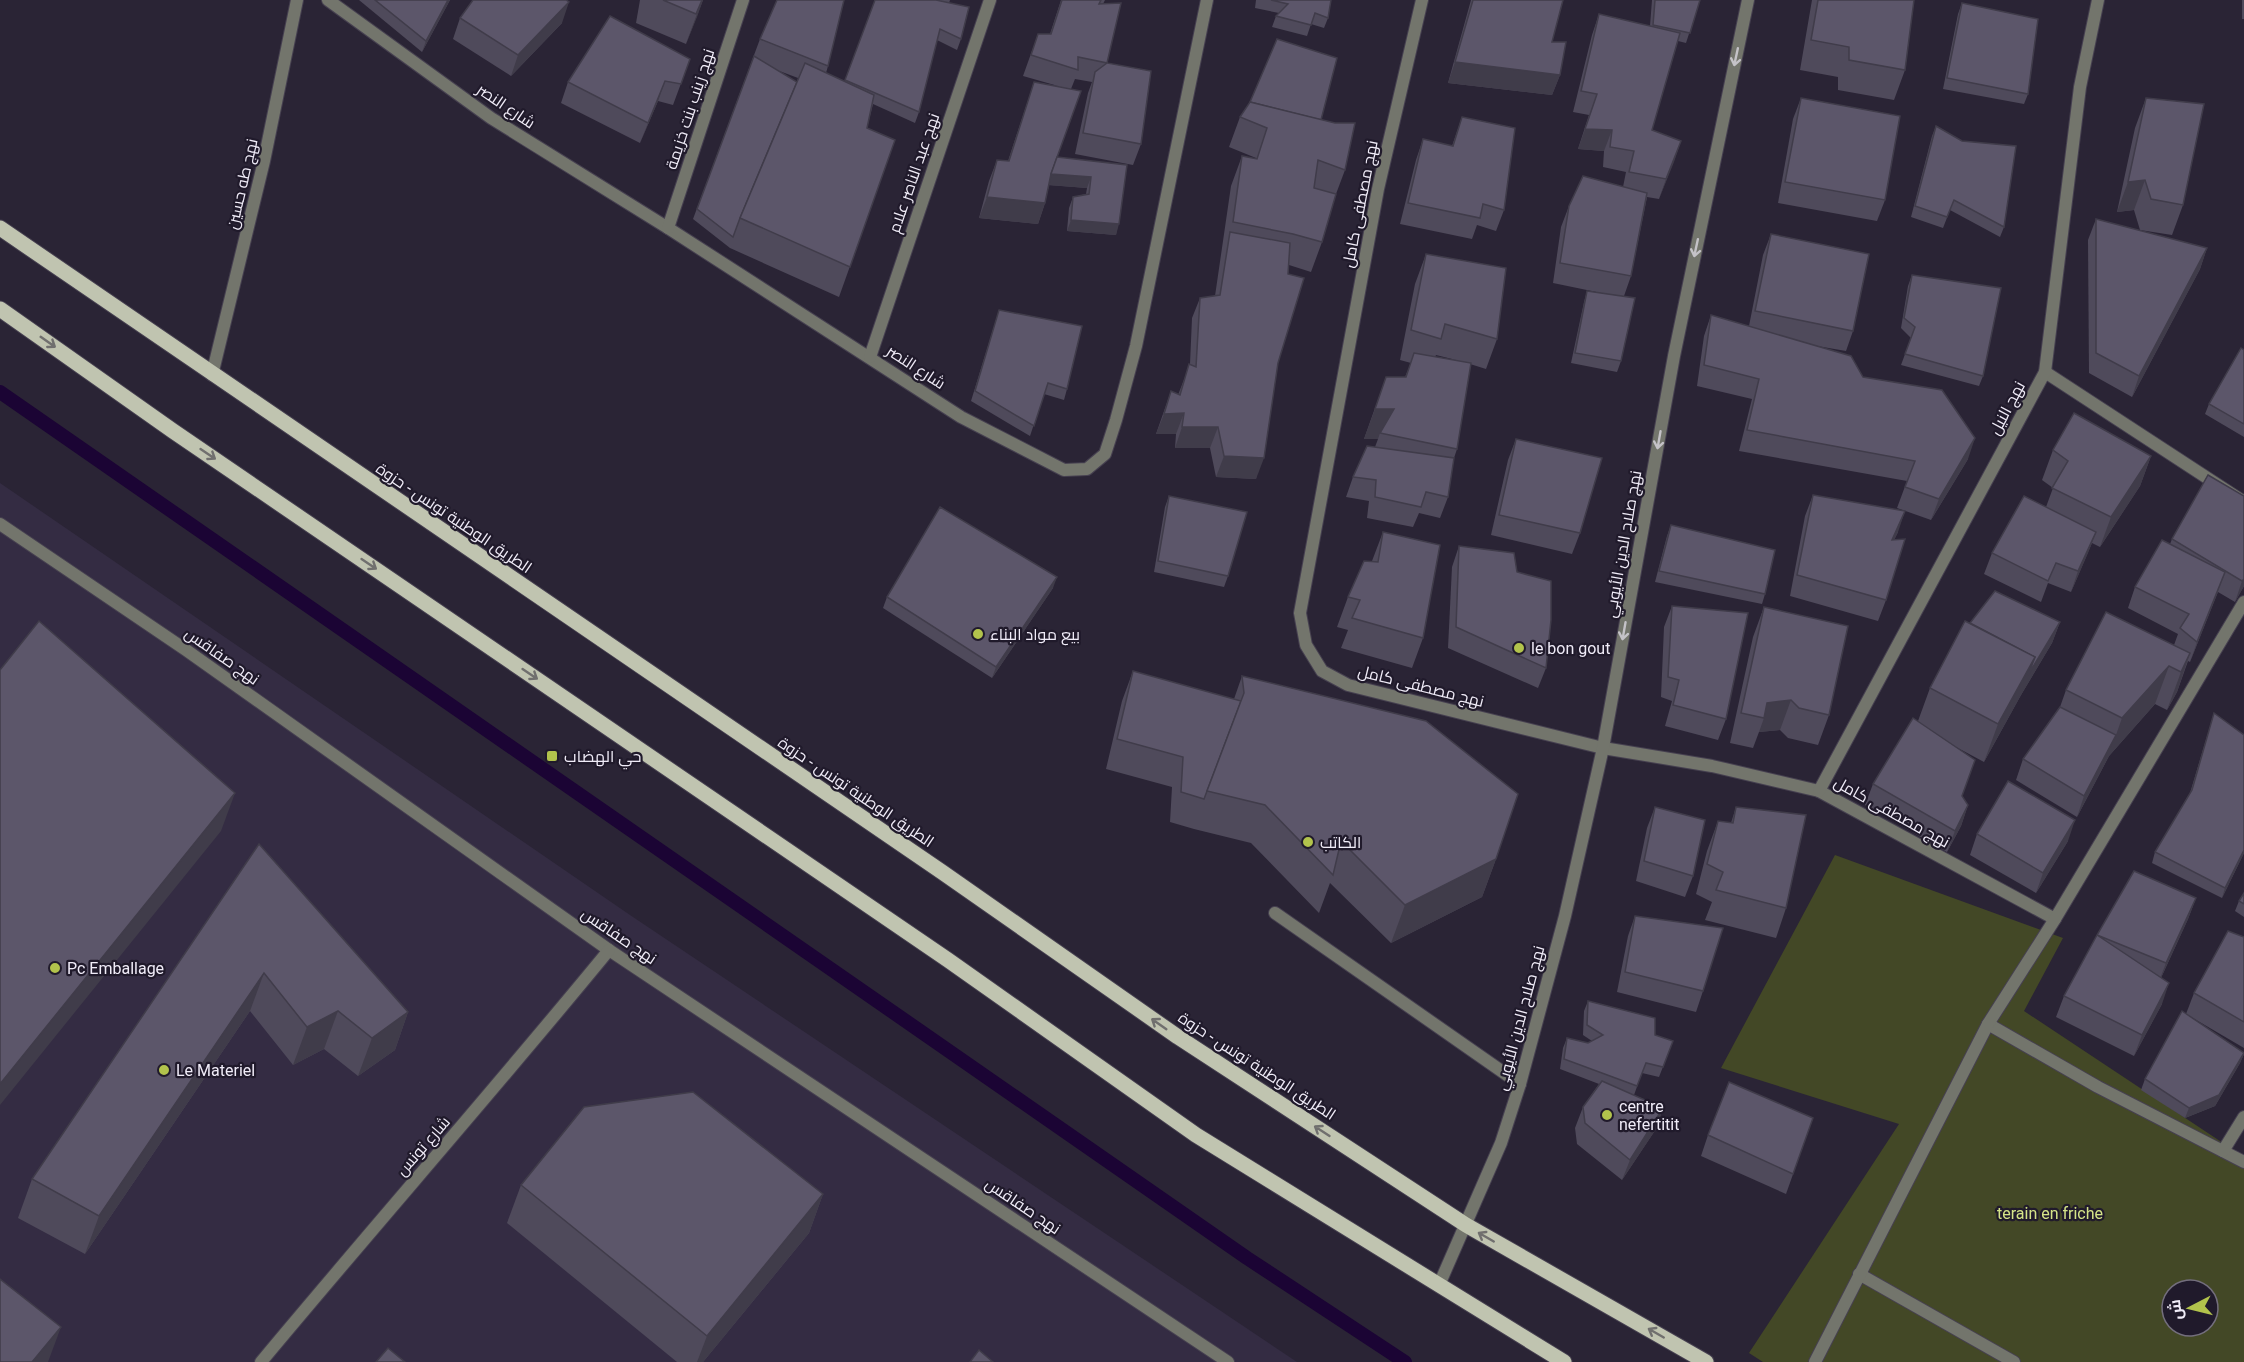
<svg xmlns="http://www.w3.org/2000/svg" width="2244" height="1362" font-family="Roboto,Cairo,sans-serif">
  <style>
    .built { fill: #342c43 }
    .green { fill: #434826; fill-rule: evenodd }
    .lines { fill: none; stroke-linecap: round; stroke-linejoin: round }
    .stream { stroke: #1b0434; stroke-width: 14 }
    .lane-casing { stroke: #464050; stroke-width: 14 }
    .street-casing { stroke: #464050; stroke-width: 14 }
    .primary-casing { stroke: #464050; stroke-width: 17 }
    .lane { stroke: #73756c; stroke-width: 12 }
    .street { stroke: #73756c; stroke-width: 12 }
    .primary { stroke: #c0c4b0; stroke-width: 15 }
    .wall { fill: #4f4a5b; fill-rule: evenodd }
    .shaded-wall { fill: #403c4a }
    .building { fill: #5c566a; stroke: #403c4a; stroke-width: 1.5 }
    .oneway { stroke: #c4c2c7 }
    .oneway2 { stroke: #706f6e }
    .poi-dot { fill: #b2c34c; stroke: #201a2b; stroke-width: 2 }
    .labels { text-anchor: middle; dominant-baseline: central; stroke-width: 4.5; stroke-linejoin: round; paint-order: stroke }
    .street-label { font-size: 16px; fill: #f0ecf8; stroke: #201a2b }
    .poi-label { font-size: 16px; fill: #f0ecf8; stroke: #201a2b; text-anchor: start }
    .park-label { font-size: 16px; fill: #d5e488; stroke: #201a2b }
  </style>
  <rect width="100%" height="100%" fill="#2a2435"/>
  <path class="built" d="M0,483L630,915L1297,1362H0Z"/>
  <path class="green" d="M1835,855L2063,938L2024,1011L2244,1157V1362H1763L1749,1353L1899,1124L1721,1068ZM2172,1290H2208V1326H2172Z"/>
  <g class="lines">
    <path class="stream" d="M0,392L1247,1258L1405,1362"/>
    <g class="lane-casing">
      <path id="lane" d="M1275,913L1520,1084"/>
    </g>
    <g class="street-casing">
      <g id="street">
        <path d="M328,0L491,118L668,228L961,417L1064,470L1087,469L1105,454L1116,420L1136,346L1207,0"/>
        <path d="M1422,0L1378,189L1300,613L1306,645L1322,671L1348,685L1603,748L1712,766L1819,791L2055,919"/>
        <path d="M668,228L743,0"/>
        <path d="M870,357L990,0"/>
        <path d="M2045,372L2244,502"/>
        <path d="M212,375L264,161L297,0"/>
        <path d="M0,524L186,650L609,950L1228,1362"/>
        <path d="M1819,791L2045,372L2080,87L2098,0"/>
        <path d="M1988,1024L2098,1087L2244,1162"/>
        <path d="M2223,1151L2244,1117"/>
        <path d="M1859,1274L2014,1362"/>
        <path d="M1439,1285L1501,1143L1520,1084L1565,916L1603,748L1674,356L1748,0"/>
        <path d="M261,1362C376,1224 495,1089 609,950"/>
        <path d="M1815,1362L1988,1024L2055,919L2244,602"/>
      </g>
    </g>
    <g class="primary-casing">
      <g id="primary">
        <path d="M0,228L942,872L1178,1037L1466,1225L1706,1362"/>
        <path d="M0,309L173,431L948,960L1196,1135L1564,1362"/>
      </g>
    </g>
    <use href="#lane" class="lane"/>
    <use href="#street" class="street"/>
    <use href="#primary" class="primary"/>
  </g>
  <g class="wall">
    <path d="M359,0H450L422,52Z"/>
    <path d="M640,0H703L686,44L636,23Z"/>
    <path d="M875,0H950L949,3L961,39L957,50L937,40L919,112L915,123L873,104L867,128L895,140L839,297L730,248L693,219L760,39L828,66L826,73L845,82ZM774,69L798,78L797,82Z"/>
    <path d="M1061,0H1105L1103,4L1107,63L1141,144L1133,165L1075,154L1088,93L1092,82L1075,79L1071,89L1054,165H1127L1116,235L1067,231L1069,208L1073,197L1086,194L1087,188L1049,185L1045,203L1038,224L979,218L989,181L997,160L1008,161L1034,82L1058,86L1023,76L1038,34H1050Z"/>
    <path d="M1256,0H1331L1328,18L1324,28L1311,24L1307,36L1272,27L1276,16L1279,13L1255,8Z"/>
    <path d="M1471,0H1563L1552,42L1560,75L1552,95L1448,83Z"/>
    <path d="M1652,0H1700L1686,43L1678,41L1652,130L1681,141L1659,199L1647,197L1631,276L1624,296L1621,361L1617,372L1571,363L1584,302L1587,291L1611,295L1553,283L1561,227L1569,206L1623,187L1626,172L1603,167L1604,151L1578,149L1589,115L1573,112L1592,35L1599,14L1650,26Z"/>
    <path d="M1812,0H1914L1905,70L1894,100L1838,90V77L1800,70Z"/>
    <path d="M2238,0H2244V19H2242V0Z"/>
    <path d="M1962,3L2028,94L2024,104L1943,89L1958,14Z"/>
    <path d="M460,18L562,23L511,76L453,39Z"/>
    <path d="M690,59L673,105L658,101L640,143L561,103L568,82Z"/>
    <path d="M1801,98L1885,200L1877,221L1778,203L1793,119Z"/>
    <path d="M2146,98L2183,205L2172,235L2140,230L2134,210L2117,212L2135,128Z"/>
    <path d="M1240,117L1321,120L1345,170L1336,194L1322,242L1311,272L1289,265L1278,363L1256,479L1216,477L1210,448H1175L1176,434H1156L1171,391L1178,395L1190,364L1192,318L1200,298L1215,296L1231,186L1242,156L1255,159L1256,158L1229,147Z"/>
    <path d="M1462,117L1504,210L1496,231L1477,225L1472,239L1400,224L1416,160L1423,139L1452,146Z"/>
    <path d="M1936,126L2004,227L2000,237L1950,210L1943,228L1911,217L1932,136Z"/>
    <path d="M2096,219L2207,248L2200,269L2132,397L2089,373L2088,240Z"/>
    <path d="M1771,234L1853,331L1846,351L1817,346L1863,377L1968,459L1931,520L1897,508L1907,481L1739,451L1752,399L1697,386L1704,336L1711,315L1749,326L1763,255Z"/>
    <path d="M1426,254L1497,339L1486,369L1470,364L1457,449L1454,458L1448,497L1440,518L1419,513L1413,527L1367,518L1369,501L1346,497L1353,477L1375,447L1378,439H1364L1386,377H1405L1411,363L1400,360L1415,284ZM1436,355L1456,360L1435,357Z"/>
    <path d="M1912,275L1983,376L1979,386L1901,365L1911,338L1901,328L1908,286Z"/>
    <path d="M999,310L1067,389L1064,400L1044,394L1030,436L971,401Z"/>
    <path d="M2244,350V437L2205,414L2209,404Z"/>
    <path d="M1516,439L1580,533L1572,554L1491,535L1508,460Z"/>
    <path d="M2053,450L2151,456L2140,486L2100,547L2092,543L2071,592L2048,583L2041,602L1984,574L1992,553L2046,507L2053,488L2042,480Z"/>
    <path d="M2208,475L2244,586L2235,602L2218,592L2190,662L2188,661L2177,692L2167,710L2155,704L2109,756L2077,817L2016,780L2023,759L2060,707L2066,690L2174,645L2178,634L2128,608L2135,587L2170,544L2172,539Z"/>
    <path d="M1813,495L1898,532L1894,540L1886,600L1878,621L1790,596L1805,516Z"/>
    <path d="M1169,496L1228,576L1224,587L1154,572L1165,507Z"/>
    <path d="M1671,525L1765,594L1762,604L1655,582L1667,536Z"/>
    <path d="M1383,532L1423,638L1412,668L1341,648L1348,630L1337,627L1348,597L1372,561Z"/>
    <path d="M1459,546L1517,572L1546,668L1538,688L1448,648L1452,567Z"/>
    <path d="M1053,588L992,678L883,608L887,597Z"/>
    <path d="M1672,606L1726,719L1718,740L1665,726L1672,701L1661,697L1664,627Z"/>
    <path d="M1764,607L1829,715L1818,745L1788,738L1780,730L1759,732L1753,748L1730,743L1753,637Z"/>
    <path d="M2060,622L2052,643L2021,695L1984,762L1956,747L1962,796L1968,805L1961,826L1947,852L1865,805L1873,784L1918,721L1930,688L1970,623Z"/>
    <path d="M1133,671L1234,699L1242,676L1496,859L1482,897L1391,943L1330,883L1319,913L1251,843L1194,829L1170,822L1172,787L1106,769L1122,701Z"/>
    <path d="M2214,713L2244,853L2222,898L2152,863L2155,852L2190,793Z"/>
    <path d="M1655,807L1693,876L1685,897L1636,881L1647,828Z"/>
    <path d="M1736,807L1786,908L1776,938L1705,920L1712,902L1696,894L1707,851L1718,821L1731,823Z"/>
    <path d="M1977,834L2068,841L2036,893L1970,855Z"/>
    <path d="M259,844L408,1012L395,1050L358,1076L324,1049L293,1065L250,1011L85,1254L18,1218L32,1179Z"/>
    <path d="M2244,893V917L2235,911L2239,901Z"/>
    <path d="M2196,898L2188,919L2161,978L2162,1004L2134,1056L2056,1017L2064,996L2097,935Z"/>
    <path d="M1635,916L1703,991L1696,1012L1617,992L1628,936Z"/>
    <path d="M2244,937V1048L2186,1014L2194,993Z"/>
    <path d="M1588,1001L1655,1035L1673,1041L1659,1077L1642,1073L1634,1095L1663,1108L1656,1129L1622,1180L1577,1144L1575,1128L1583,1107L1599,1084L1560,1069L1563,1048L1567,1038L1588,1043L1592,1041L1583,1035L1584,1011Z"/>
    <path d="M2244,1054L2240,1063L2215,1106L2185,1118L2141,1090L2145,1079Z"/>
    <path d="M1813,1118L1786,1194L1701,1156L1708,1135Z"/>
    <path d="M521,1185L823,1194L809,1233L703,1362H677L507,1223Z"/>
  </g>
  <g class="shaded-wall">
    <path d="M448,0H450L422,52L426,41Z"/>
    <path d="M702,0H703L697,17L686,44Z"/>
    <path d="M569,2L562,23L511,76L518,55Z"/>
    <path d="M1455,62L1560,75L1552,95L1448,83Z"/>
    <path d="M665,81L658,101L640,143L648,123Z"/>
    <path d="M1585,129L1612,130L1604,151L1578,149Z"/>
    <path d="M1681,141L1674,162L1659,199L1666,179Z"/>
    <path d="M1051,174L1091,177L1087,188L1047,185Z"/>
    <path d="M2145,180L2134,210L2117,212L2128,182Z"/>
    <path d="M987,197L1045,203L1038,224L979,218Z"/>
    <path d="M1071,220L1119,224L1116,235L1067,231Z"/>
    <path d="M2207,248L2200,269L2132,397L2139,376Z"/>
    <path d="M1375,409H1394L1380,433L1378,439H1364Z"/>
    <path d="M1184,413L1176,434H1156L1164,414Z"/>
    <path d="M1182,427H1218L1210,448H1175Z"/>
    <path d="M1975,438L1968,459L1931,520L1939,499Z"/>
    <path d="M1224,456L1264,458L1256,479L1216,477Z"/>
    <path d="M2151,456L2140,486L2100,547L2111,517Z"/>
    <path d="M1905,511L1898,532L1884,561L1892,540Z"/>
    <path d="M2096,532L2088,553L2071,592L2078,571Z"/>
    <path d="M2225,572L2217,593L2190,662L2197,642Z"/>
    <path d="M1057,577L1053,588L992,678L996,667Z"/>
    <path d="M2244,579V586L2235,602L2242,581Z"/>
    <path d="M2060,622L2052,643L2021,695L1984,762L1998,724L2035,657Z"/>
    <path d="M2190,653L2177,692L2167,710L2181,672Z"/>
    <path d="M2169,666L2155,704L2109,756L2077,817L2084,796L2116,735L2122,718Z"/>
    <path d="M1791,700L1780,730L1759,732L1764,718L1767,703Z"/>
    <path d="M235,793L221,831L0,1105V1084Z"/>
    <path d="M1968,805L1961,826L1947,852L1955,831Z"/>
    <path d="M2075,820L2068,841L2036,893L2043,873Z"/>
    <path d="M2244,850V853L2222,898L2225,888Z"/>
    <path d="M1496,859L1482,897L1391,943L1405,905Z"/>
    <path d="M2196,898L2188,919L2158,984L2166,963Z"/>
    <path d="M264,973L250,1011L85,1254L99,1216Z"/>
    <path d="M2169,983L2162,1004L2134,1056L2142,1035Z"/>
    <path d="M338,1011L324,1049L293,1065L307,1027Z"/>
    <path d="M408,1012L395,1050L358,1076L372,1038Z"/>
    <path d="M2244,1053L2240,1063L2215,1106L2185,1118L2189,1108Z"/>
    <path d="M1663,1108L1656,1129L1622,1180L1630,1160Z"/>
    <path d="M823,1194L809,1233L703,1362H697L707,1336Z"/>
    <path d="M61,1327L48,1362H32Z"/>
  </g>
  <g class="building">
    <path d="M375,0H448L426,41Z"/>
    <path d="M473,0H566L569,2L518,55L460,18Z"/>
    <path d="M663,0H702L696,14Z"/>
    <path d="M777,0H844L828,66L760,39Z"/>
    <path d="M875,0H936L969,7L961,39L940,29L919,112L845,80Z"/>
    <path d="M1062,0H1101L1099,4L1121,3L1107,63L1151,71L1141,144L1083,133L1095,72L1107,63L1078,57V70L1031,55L1038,34H1051Z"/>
    <path d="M1271,0H1331L1328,18L1315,13L1311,25L1276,16L1288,4Z"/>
    <path d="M1473,0H1563L1552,42H1566L1560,75L1455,62Z"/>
    <path d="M1655,0H1700L1690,33L1653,25Z"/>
    <path d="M1818,0H1914L1905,70L1849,60V47L1811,40Z"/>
    <path d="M1962,3L2038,19L2028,94L1947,78Z"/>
    <path d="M1599,14L1680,33L1652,130L1681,141L1666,179L1629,172L1634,151L1610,147L1612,130L1585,129L1597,94L1581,91Z"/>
    <path d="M610,16L690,59L681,84L665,81L648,123L568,82Z"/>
    <path d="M1277,39L1337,58L1321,120L1250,102Z"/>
    <path d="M754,56L797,82L740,218L733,237L697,209Z"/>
    <path d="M805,63L874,95L867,128L895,140L850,267L740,218Z"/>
    <path d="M1034,82L1081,91L1051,174L1045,203L987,197L997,160L1009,161Z"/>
    <path d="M1801,98L1900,116L1885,200L1785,182Z"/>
    <path d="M2146,98L2204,104L2183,205L2151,199L2145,180L2128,182Z"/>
    <path d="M1250,102L1335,123H1355L1345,170L1318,160L1314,188L1336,194L1322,242L1293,234L1233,222L1242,156L1257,159L1267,128L1240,117Z"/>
    <path d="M1462,117L1515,128L1504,210L1483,204L1480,218L1408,203L1423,139L1453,146Z"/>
    <path d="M1936,126L1962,141L2016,146L2004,227L1954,200L1947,217L1915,206Z"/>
    <path d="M1057,157L1127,165L1119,224L1071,220L1073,197L1089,194L1091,177L1051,174Z"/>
    <path d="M1583,176L1647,193L1631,276L1560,263L1569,206Z"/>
    <path d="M2096,219L2207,248L2139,376L2096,353Z"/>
    <path d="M1230,232L1290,243L1288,274L1304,278L1278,363L1264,458L1224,456L1218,427H1182L1184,413L1164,414L1171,391L1180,395L1189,364L1196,367L1200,298L1220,295Z"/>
    <path d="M1771,234L1869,254L1853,331L1755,311Z"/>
    <path d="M1426,254L1506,268L1497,339L1445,324L1441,339L1411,330Z"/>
    <path d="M1912,275L2001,288L1983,376L1905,354L1915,327L1904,318Z"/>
    <path d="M1587,291L1635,298L1621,361L1575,353Z"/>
    <path d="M999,310L1082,326L1067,389L1048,383L1034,426L975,391Z"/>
    <path d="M1711,315L1851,356L1863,377L1942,390L1975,438L1939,499L1905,487L1915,461L1747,430L1759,379L1704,365Z"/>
    <path d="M2241,348L2244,350V424L2209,404Z"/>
    <path d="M1414,353L1471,363L1457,449L1380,433L1394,409H1375L1386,377H1406Z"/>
    <path d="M2074,413L2151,456L2111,517L2052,488L2068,461L2053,450Z"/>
    <path d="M1516,439L1602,458L1580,533L1499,515Z"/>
    <path d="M1367,446L1454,458L1448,497L1426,492L1421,507L1375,497L1376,480L1353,477Z"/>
    <path d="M2208,475L2244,496V579L2242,581L2172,539Z"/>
    <path d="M1813,495L1905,511L1892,540L1905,539L1886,600L1797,575Z"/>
    <path d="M1169,496L1247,512L1228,576L1158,561Z"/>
    <path d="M2024,496L2096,532L2078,571L2056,563L2048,581L1992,553Z"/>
    <path d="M940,507L1057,577L996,667L887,597Z"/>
    <path d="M1671,525L1775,550L1765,594L1659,571Z"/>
    <path d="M1383,532L1440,545L1423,638L1352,618L1360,600L1348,597L1364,561L1378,562Z"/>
    <path d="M2162,540L2225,572L2197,642L2180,628L2189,614L2135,587Z"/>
    <path d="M1459,546L1514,553L1517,572L1551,581V620L1546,668L1456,627Z"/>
    <path d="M1995,591L2060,622L2028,675L2035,657L1970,623Z"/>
    <path d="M1672,606L1748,613L1726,719L1673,705L1679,680L1668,677Z"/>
    <path d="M1764,607L1848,626L1829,715L1799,708L1791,700L1767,703L1764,718L1741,713Z"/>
    <path d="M2106,612L2190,653L2181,672L2169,666L2122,718L2066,690Z"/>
    <path d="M39,621L235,793L0,1084V670Z"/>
    <path d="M1965,621L2035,657L1998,724L1930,688Z"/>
    <path d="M1133,671L1241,701L1204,799L1181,792L1183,757L1117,739Z"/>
    <path d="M1242,676L1426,721L1518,794L1496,859L1405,905L1341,841L1333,875L1265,805L1207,791L1244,693Z"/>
    <path d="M2060,707L2116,735L2084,796L2023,759Z"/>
    <path d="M2214,713L2244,735V850L2225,888L2155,852L2192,790Z"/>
    <path d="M1913,718L1975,760L1962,796L1968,805L1955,831L1873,784Z"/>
    <path d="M2008,781L2075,820L2043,873L1977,834Z"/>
    <path d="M1655,807L1705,820L1693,876L1644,861Z"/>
    <path d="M1736,807L1806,815L1786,908L1716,890L1723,872L1707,864L1718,821L1733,823Z"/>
    <path d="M259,844L408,1012L372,1038L338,1011L307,1027L264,973L99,1216L32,1179Z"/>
    <path d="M2134,871L2196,898L2166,963L2097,935L2169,983L2142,1035L2064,996L2097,935Z"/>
    <path d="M2244,893V904L2239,901Z"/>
    <path d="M1635,916L1723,928L1703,991L1625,972Z"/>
    <path d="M2228,931L2244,937V1022L2194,993Z"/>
    <path d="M1588,1001L1655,1018V1035L1673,1041L1663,1067L1646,1063L1637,1086L1564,1059L1567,1038L1588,1043L1603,1035L1587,1025Z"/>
    <path d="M2182,1011L2244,1053L2219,1095L2189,1108L2145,1079Z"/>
    <path d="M1602,1081L1663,1108L1630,1160L1585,1123L1583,1107Z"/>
    <path d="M1729,1082L1813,1118L1793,1174L1708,1135Z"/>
    <path d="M693,1092L823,1194L707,1336L521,1185L584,1107Z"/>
    <path d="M0,1279L61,1327L32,1362H0Z"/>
    <path d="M388,1348L405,1362H376Z"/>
    <path d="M979,1350L993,1362H970Z"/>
  </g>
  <defs><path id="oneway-shaft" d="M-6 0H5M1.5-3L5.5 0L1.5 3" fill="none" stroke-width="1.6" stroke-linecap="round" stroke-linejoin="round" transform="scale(1.5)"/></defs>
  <g class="oneway">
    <use href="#oneway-shaft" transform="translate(1736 57) rotate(102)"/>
    <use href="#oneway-shaft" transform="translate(1696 248) rotate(102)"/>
    <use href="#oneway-shaft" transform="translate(1659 440) rotate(100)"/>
    <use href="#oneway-shaft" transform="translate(1624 631) rotate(100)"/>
  </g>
  <g class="oneway2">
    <use href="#oneway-shaft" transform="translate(48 342) rotate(35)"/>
    <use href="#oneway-shaft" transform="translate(208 454) rotate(34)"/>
    <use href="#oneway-shaft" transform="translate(369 564) rotate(34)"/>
    <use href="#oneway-shaft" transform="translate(530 674) rotate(34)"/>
    <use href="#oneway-shaft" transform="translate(1159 1024) rotate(-145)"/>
    <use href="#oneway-shaft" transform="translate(1322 1131) rotate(-147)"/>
    <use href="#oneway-shaft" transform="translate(1486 1237) rotate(-150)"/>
    <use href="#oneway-shaft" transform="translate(1656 1333) rotate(-150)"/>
  </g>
  <g class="poi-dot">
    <circle cx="978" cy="634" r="6"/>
    <circle cx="1519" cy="648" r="6"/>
    <rect x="546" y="750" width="12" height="12" rx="3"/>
    <circle cx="1308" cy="842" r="6"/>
    <circle cx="55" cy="968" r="6"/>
    <circle cx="164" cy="1070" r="6"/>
    <circle cx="1607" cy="1115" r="6"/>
  </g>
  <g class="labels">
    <g class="street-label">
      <text transform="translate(506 106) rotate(34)">شارع النصر</text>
      <text transform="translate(690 109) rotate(-72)">نهج زينب بنت خزيمة</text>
      <text transform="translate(914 173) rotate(-71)">نهج عبد الناصر علام</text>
      <text transform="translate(242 184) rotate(-77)">نهج طه حسين</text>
      <text transform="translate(1360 204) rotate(-79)">نهج مصطفى كامل</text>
      <text transform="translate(916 367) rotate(33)">شارع النصر</text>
      <text transform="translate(2007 408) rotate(-62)">نهج النيل</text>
      <text transform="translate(454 518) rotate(34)">الطريق الوطنية تونس - حزوة</text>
      <text transform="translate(1623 544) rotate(-80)">نهج صلاح الدين الأيوبي</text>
      <text transform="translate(222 656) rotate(35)">نهج صفاقس</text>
      <text transform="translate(1421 686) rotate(14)">نهج مصطفى كامل</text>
      <text transform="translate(856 792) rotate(34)">الطريق الوطنية تونس - حزوة</text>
      <text transform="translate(1892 812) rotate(29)">نهج مصطفى كامل</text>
      <text transform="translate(619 936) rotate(34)">نهج صفاقس</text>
      <text transform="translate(1520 1018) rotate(-75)">نهج صلاح الدين الأيوبي</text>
      <text transform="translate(1257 1066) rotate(33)">الطريق الوطنية تونس - حزوة</text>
      <text transform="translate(423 1146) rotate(-49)">شارع تونس</text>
      <text transform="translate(1023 1206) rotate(34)">نهج صفاقس</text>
    </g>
    <g class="poi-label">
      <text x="990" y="634">بيع مواد البناء</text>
      <text x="1531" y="648">le bon gout</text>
      <text x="564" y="756">حي الهضاب</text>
      <text x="1320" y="842">الكاتب</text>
      <text x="67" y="968">Pc Emballage</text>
      <text x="176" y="1070">Le Materiel</text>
      <text x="1619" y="1106">centre<tspan x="1619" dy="18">nefertitit</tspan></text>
    </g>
    <g class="park-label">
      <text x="2050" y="1213">terain en friche</text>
    </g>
  </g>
  <g transform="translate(2190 1308) rotate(263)"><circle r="28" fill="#201a2b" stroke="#736e7d" stroke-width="1.5"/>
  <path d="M0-4.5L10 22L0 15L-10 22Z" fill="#b2c34c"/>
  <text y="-9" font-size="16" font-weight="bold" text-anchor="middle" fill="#f0ecf8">ش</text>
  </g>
</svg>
